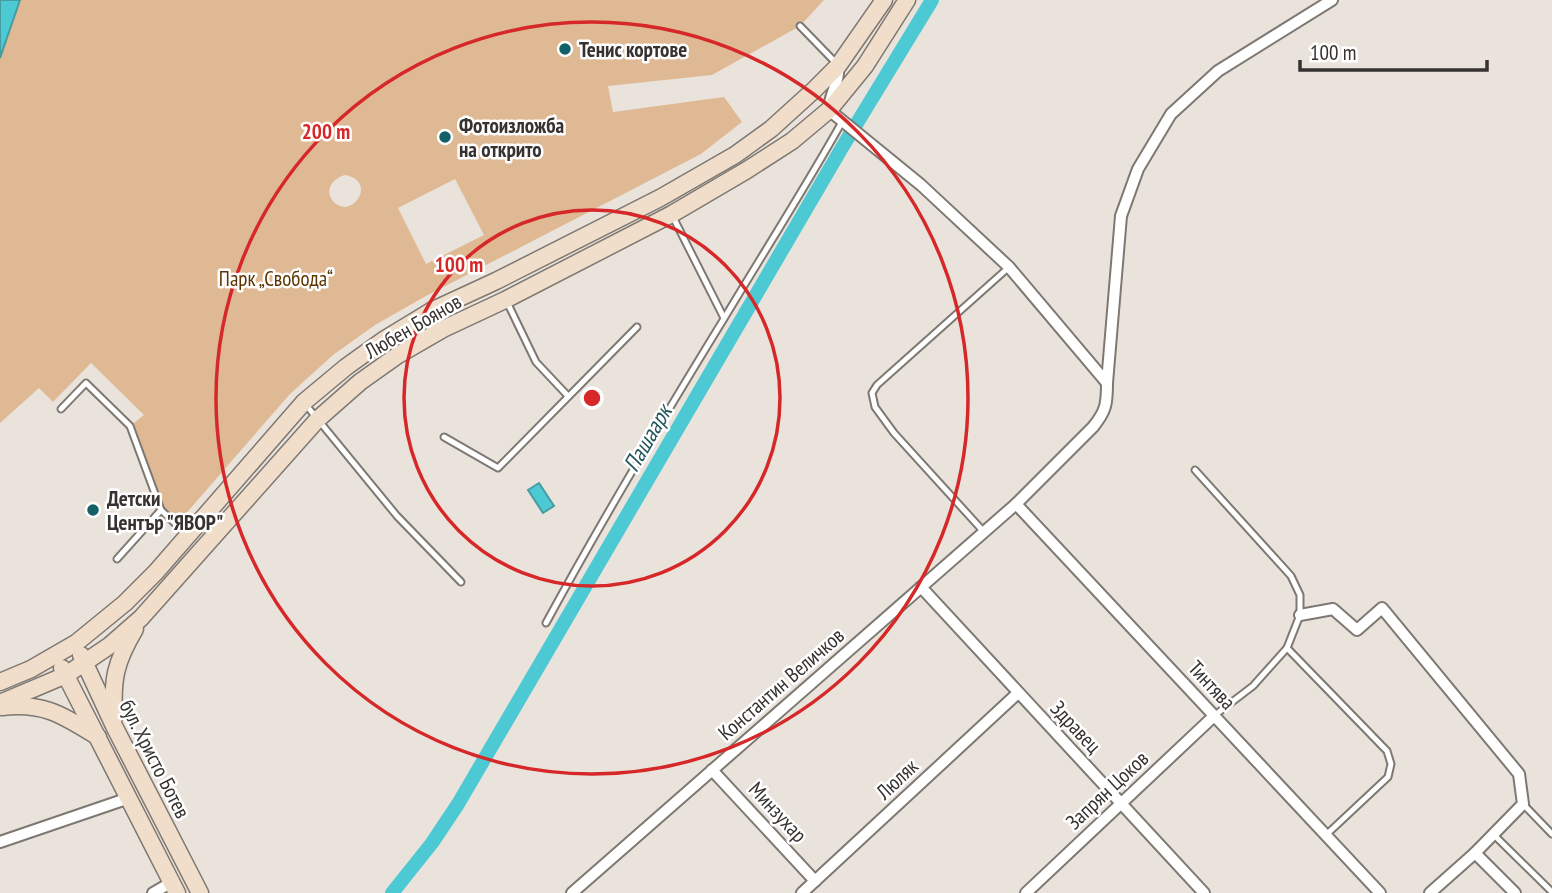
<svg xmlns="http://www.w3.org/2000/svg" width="1552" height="893" font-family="'PT Sans Narrow',sans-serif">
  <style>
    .green { fill: #dfb994; fill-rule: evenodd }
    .water { fill: #4cc9d3; stroke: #459ca2; stroke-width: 2 }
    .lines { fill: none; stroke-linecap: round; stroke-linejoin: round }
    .canal { stroke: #4cc9d3; stroke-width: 14 }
    .lane-casing { stroke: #7e7872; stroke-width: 9 }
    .street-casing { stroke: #7e7872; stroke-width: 14 }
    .secondary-casing { stroke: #7e7872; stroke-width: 19 }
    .lane { stroke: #fff; stroke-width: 5 }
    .street { stroke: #fff; stroke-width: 10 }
    .secondary { stroke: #f1deca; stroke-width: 16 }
    .ring { fill: none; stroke: #d62828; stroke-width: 3.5 }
    .poi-dot { fill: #116167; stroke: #fff; stroke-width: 2.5 }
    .labels { text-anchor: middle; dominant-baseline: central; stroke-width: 5; stroke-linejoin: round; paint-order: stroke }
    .poi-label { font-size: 21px; font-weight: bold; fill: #35322f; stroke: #fff; text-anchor: start }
    .park-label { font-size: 21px; fill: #5d3500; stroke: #fff }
    .street-label { font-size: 21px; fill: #35322f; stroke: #fff }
    .water-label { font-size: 23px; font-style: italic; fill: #21565a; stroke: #fff }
    .centre { fill: #d62828; stroke: #fff; stroke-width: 3.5 }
    .ring-label { font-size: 21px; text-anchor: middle; font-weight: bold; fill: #d62828; stroke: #fff; stroke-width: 5; stroke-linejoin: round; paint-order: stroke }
  </style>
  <rect width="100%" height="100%" fill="#eae3dc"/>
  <path class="green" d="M20,0H824L800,26L712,75L608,86L613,112L724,97L742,122L701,154L426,296L375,325L333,355L290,394L176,525L161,510L130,426L144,415L91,363L53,402L39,388L0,423V58ZM345,175C379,181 351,222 333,201C324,190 333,178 345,175ZM455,179L484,235L426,264L398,208Z"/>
  <g class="water">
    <path d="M0,0H20L0,58Z"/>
    <path d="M539,483L554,506L543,513L528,490Z"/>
  </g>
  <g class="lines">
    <path class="canal" d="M392,893L432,843L458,804L843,146L932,0"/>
    <g class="lane-casing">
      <g id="lane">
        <path d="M800,26L836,63"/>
        <path d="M673,217L724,318"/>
        <path d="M507,302L536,362L568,396"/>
        <path d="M306,405L397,516L461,582"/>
        <path d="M61,409L86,383L130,426L161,510"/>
        <path d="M444,437L498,468L637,327"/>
        <path d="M1195,470L1291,576L1300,595V615L1287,648L1253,686L1215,715"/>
        <path d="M984,532L894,433L875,407L872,393L877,385L1008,268"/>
        <path d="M117,559L161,510L186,534"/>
        <path d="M546,623C602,520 663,418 725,317C764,252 805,188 842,122"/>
        <path d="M1287,648L1387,751L1391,764L1388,777L1326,835"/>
        <path d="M1523,804L1552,834"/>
        <path d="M1493,834L1552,892"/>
      </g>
    </g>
    <g class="street-casing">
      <g id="street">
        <path d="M838,66C840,82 829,95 829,110L921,185L1009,267L1107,383"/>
        <path d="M1016,504L1380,893"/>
        <path d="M921,587L1204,893"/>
        <path d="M1300,615L1333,609L1357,630L1382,608L1519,774L1523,804L1475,853L1430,893"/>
        <path d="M712,770L815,881"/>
        <path d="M0,842L129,798"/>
        <path d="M1475,853L1515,893"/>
        <path d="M153,893L172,882"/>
        <path d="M572,893L1016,504L1093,427C1106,411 1107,404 1107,383L1121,216L1138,169L1171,114L1218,71L1332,0"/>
        <path d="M802,893L1018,693"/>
        <path d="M1026,893L1214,716"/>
      </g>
    </g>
    <g class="secondary-casing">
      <g id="secondary">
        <path d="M81,655L114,726L200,893"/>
        <path d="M62,668L177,893"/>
        <path d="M0,682L31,669L76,643L125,603L156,572L304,402L346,367L385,339L431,311L496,281L660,198L735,155L771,129L814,90L838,66L884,0"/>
        <path d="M0,703L66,675L109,646L141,618L318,419L360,382L398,355L443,329L505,300L672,214L747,170L792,141L829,110L865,66L907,0"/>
        <path d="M2,707C45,702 64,716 98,737"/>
        <path d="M114,718C112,679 115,663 135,629"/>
      </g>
    </g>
    <use href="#lane" class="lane"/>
    <use href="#street" class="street"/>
    <use href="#secondary" class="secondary"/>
  </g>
  <g class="ring">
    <circle cx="592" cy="398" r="188"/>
    <circle cx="592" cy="398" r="376"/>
  </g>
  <g class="poi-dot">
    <circle cx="565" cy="49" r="7"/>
    <circle cx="445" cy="137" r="7"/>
    <circle cx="93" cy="510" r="7"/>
  </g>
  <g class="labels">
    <g class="poi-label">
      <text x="579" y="49">Тенис кортове</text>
      <text x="459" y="125">Фотоизложба<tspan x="459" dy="24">на открито</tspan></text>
      <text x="107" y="498">Детски<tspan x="107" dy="24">Център "ЯВОР"</tspan></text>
    </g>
    <g class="park-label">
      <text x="276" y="278">Парк „Свобода“</text>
    </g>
    <g class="street-label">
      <text transform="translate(413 326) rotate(-30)">Любен Боянов</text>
      <text transform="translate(781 684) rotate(-41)">Константин Величков</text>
      <text transform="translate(1212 685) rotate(47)">Тинтява</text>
      <text transform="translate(1076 727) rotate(47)">Здравец</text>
      <text transform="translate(155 759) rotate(63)">бул. Христо Ботев</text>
      <text transform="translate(897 779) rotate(-43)">Люляк</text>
      <text transform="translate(1107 790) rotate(-43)">Запрян Цоков</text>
      <text transform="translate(778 812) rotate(47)">Минзухар</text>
    </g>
    <g class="water-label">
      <text transform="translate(647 438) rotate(-60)">Пашаарк</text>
    </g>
  </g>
  <circle cx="592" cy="398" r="10" class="centre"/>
  <g class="ring-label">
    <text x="326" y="139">200 m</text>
    <text x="459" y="272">100 m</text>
  </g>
  <path d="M1300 60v10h187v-10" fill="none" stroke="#35322f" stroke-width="3.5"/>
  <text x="1310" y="60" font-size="21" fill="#35322f" stroke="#ffffff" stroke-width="5" paint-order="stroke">100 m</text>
</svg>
